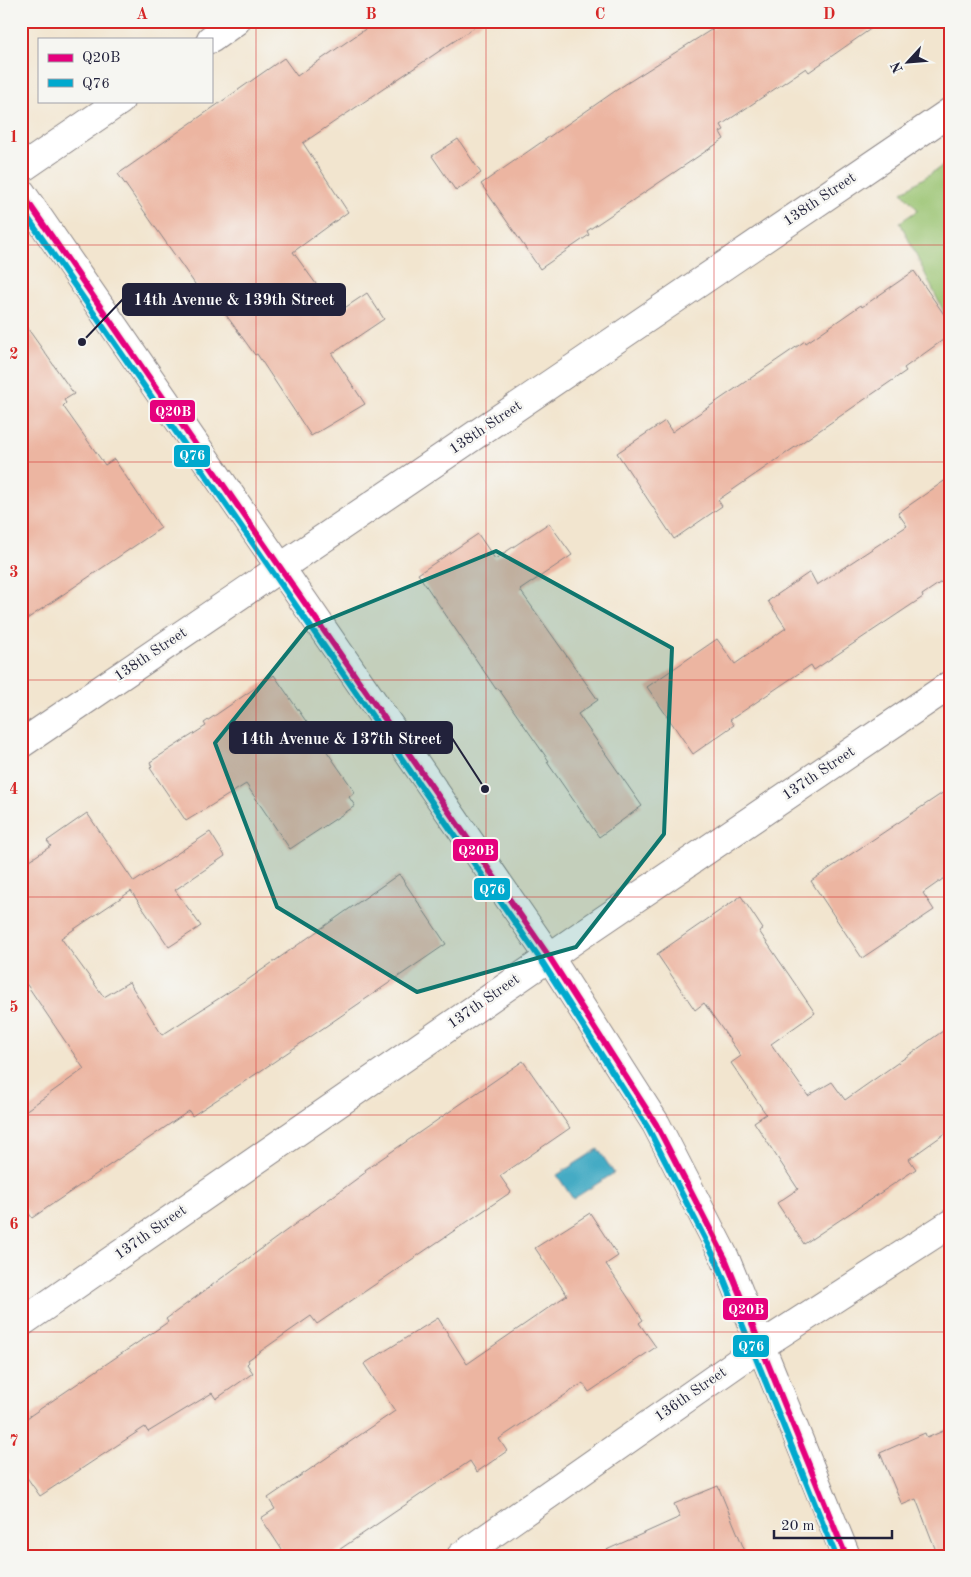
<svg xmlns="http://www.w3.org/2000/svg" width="971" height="1577" font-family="'Old Standard TT',serif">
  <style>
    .green { fill: #99c370; stroke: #5e7256 }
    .water { fill: #45abc4; stroke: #346680 }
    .building { fill: #ecb5a1 }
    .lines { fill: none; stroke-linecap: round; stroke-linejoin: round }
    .minor-casing { stroke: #8a8485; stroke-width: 30 }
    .minor { stroke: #fff; stroke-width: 28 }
    .bus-1-casing { stroke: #f6f6f2; stroke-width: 10 }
    .bus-2-casing { stroke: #f6f6f2; stroke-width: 10 }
    .bus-1 { stroke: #e5007d; stroke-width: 6 }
    .bus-2 { stroke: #00a9ce; stroke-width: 6 }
    .marked { fill: #0f766e; fill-opacity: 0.2; stroke: #0f766e; stroke-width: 4; stroke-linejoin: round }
    .grid { fill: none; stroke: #d62828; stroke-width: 1; stroke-opacity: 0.55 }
    .labels { text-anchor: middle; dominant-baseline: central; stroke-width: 5; stroke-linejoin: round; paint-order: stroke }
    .street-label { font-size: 15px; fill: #22223b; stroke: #f6f6f2 }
    .leader { fill: none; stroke: #22223b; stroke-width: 2 }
    .callout-dot { fill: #22223b; stroke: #f6f6f2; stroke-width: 2 }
    .callout { fill: #22223b; stroke: #22223b; stroke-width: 2 }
    .callout-label { font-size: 16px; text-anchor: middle; font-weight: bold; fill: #fff }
    .line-badge { stroke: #f6f6f2; stroke-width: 2 }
    .badge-label { font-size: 14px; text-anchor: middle; font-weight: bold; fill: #fff }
    .neatline { fill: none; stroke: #d62828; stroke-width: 2 }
    .grid-label { font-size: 16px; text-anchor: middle; font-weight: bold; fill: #d62828 }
  </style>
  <rect width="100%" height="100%" fill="#f6f6f2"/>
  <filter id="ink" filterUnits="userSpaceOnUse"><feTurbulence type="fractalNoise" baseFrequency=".02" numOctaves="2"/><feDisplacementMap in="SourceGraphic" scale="10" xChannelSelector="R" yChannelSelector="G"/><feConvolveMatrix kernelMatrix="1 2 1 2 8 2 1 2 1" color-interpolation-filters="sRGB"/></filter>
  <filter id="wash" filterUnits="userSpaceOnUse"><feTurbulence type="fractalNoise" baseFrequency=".0096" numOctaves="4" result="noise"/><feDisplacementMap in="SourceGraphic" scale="20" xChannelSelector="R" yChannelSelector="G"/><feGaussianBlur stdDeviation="1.12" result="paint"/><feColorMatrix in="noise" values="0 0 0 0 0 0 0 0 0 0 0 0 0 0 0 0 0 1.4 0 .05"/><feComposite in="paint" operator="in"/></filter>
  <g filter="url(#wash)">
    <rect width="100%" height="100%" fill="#f2e5cf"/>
    <path class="green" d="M950,161V325L900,222L918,210L902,192Z"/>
    <path class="water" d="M598,1149L614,1173L573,1199L557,1175Z"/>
    <g id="blocks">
      <g class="building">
        <path d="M377,21H484L303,143L348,212L293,252L337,313L367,293L384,319L332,354L365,404L311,436L257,354L255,355L208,290L202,294L118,174L284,58L297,76Z"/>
        <path d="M725,21H882L809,72L806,68L721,125L724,130L720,132L724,139L587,231L589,235L540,269L481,184L621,87Z"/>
        <path d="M458,139L481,173L456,191L432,156Z"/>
        <path d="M914,271L950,323V335L904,368L906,371L718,500L722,506L674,539L617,453L665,421L672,432L805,341L806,343L861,305L862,307Z"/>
        <path d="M21,319L74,394L64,400L66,403L63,406L105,465L114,459L161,528L21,623Z"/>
        <path d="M950,477V576L922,595L923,597L814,670L811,665L730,720L734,725L693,754L647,687L717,639L735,664L786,628L768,601L810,572L817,585L907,526L898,513Z"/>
        <path d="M549,523L572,555L520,590L598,700L578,714L642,806L599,837L547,762L549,761L498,688L496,689L418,574L478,534L495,559Z"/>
        <path d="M274,675L355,792L349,797L355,806L290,849L246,784L186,821L150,768L152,766L150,762L206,726L204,723Z"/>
        <path d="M950,788V874L923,893L934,910L862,958L811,881Z"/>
        <path d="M87,813L134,882L210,832L225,856L175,890L201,926L169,947L131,891L61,938L104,997L129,982L162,1035L249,979L399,874L446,944L259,1072L192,1116L189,1111L32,1218L21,1201V1114L84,1069L21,976V866L51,846L47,841Z"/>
        <path d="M741,896L763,929L759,931L815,1013L771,1044L808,1096L832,1082L845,1100L950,1026V1130L909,1159L916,1169L804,1244L777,1203L798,1189L754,1122L766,1114L731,1063L741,1056L704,1003L695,1010L657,954Z"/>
        <path d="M523,1061L570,1128L500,1176L511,1192L317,1324L311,1316L248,1360L249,1362L247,1364L253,1373L216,1399L212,1393L148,1432L145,1427L40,1496L21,1469V1422L168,1322L166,1319L366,1172L365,1170Z"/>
        <path d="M590,1213L618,1256L606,1264L643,1320L639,1323L656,1347L589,1392L583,1383L499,1439L507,1451L477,1472L470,1461L330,1556H286L261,1518L275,1509L268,1498L395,1411L364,1364L438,1318L467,1364L567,1295L535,1248Z"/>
        <path d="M950,1428V1556H938L916,1499L902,1505L880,1453L925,1433L927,1438Z"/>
        <path d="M718,1486L747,1556H593L680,1517L674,1504Z"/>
      </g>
    </g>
  </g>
  <g filter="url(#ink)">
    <use href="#blocks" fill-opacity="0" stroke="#8a8485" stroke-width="1"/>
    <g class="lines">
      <g class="minor-casing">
        <g id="minor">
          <path d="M211,39L236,21"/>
          <path d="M21,169L120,101"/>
          <path d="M21,192L550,958L656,1124L725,1258L846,1556"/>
          <path d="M21,744L950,112"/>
          <path d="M21,1323L580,936L950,685"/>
          <path d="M461,1556L761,1346L950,1224"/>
        </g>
      </g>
      <use href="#minor" class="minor"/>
      <g class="bus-1-casing">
        <path id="bus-1" d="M21,192L550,958L656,1124L725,1258L846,1556"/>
      </g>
      <g class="bus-2-casing">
        <path id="bus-2" d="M21,208L543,963L648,1128L717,1262L836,1556"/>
      </g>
      <use href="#bus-1" class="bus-1"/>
      <use href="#bus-2" class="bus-2"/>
    </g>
  </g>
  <path class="marked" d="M496,551L672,648L664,834L576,947L417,992L277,907L215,743L307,628Z"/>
  <path class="grid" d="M256,21V1556M486,21V1556M714,21V1556M21,245H950M21,462H950M21,680H950M21,897H950M21,1115H950M21,1332H950"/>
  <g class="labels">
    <g class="street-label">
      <text transform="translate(820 200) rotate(-34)">138th Street</text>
      <text transform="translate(486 428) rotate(-34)">138th Street</text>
      <text transform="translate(151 655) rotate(-34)">138th Street</text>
      <text transform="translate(819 774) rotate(-34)">137th Street</text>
      <text transform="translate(484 1002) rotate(-35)">137th Street</text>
      <text transform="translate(151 1233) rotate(-35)">137th Street</text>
      <text transform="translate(691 1395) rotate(-35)">136th Street</text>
    </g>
  </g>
  <path class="leader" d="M82 342L123 299M485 789L452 738"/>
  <g class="callout-dot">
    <circle cx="82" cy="342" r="5"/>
    <circle cx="485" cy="789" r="5"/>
  </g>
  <g class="callout">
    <rect x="123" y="284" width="222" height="31" rx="5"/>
    <rect x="230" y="722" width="222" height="31" rx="5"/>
  </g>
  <g class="callout-label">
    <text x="234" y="305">14th Avenue &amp; 139th Street</text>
    <text x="341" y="744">14th Avenue &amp; 137th Street</text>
  </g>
  <g class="line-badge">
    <rect x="149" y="399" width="47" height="24" rx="5" fill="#e5007d"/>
    <rect x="173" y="444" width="38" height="24" rx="5" fill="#00a9ce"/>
    <rect x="452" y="838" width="47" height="24" rx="5" fill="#e5007d"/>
    <rect x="473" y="877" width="38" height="24" rx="5" fill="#00a9ce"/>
    <rect x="722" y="1297" width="47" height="24" rx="5" fill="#e5007d"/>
    <rect x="732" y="1334" width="38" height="24" rx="5" fill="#00a9ce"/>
  </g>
  <g class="badge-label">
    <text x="173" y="416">Q20B</text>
    <text x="192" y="460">Q76</text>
    <text x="476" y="855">Q20B</text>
    <text x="492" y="894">Q76</text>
    <text x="746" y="1314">Q20B</text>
    <text x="751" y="1351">Q76</text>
  </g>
  <rect width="971" height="1577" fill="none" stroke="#f6f6f2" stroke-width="55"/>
  <rect x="38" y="38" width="175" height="65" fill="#f6f6f2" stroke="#a1a1a9"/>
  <rect x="48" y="54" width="25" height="8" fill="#e5007d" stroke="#a1a1a9"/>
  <text x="82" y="62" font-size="15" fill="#22223b">Q20B</text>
  <rect x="48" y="79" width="25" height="8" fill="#00a9ce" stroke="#a1a1a9"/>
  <text x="82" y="88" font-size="15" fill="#22223b">Q76</text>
  <g transform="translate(908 62) rotate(244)" stroke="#f6f6f2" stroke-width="4" paint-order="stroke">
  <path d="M0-4L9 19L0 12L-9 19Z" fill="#22223b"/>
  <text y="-8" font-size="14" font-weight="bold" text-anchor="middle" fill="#22223b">N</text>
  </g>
  <path d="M774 1530v8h118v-8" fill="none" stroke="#22223b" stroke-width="2.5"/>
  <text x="781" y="1530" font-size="15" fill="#22223b" stroke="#f6f6f2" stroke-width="4" paint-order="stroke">20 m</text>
  <rect x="28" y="28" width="916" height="1522" class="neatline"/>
  <g class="grid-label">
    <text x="142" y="19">A</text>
    <text x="371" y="19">B</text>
    <text x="600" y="19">C</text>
    <text x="829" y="19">D</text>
    <text x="14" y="142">1</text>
    <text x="14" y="359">2</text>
    <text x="14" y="577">3</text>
    <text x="14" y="794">4</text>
    <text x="14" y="1012">5</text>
    <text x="14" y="1229">6</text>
    <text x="14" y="1446">7</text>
  </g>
</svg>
